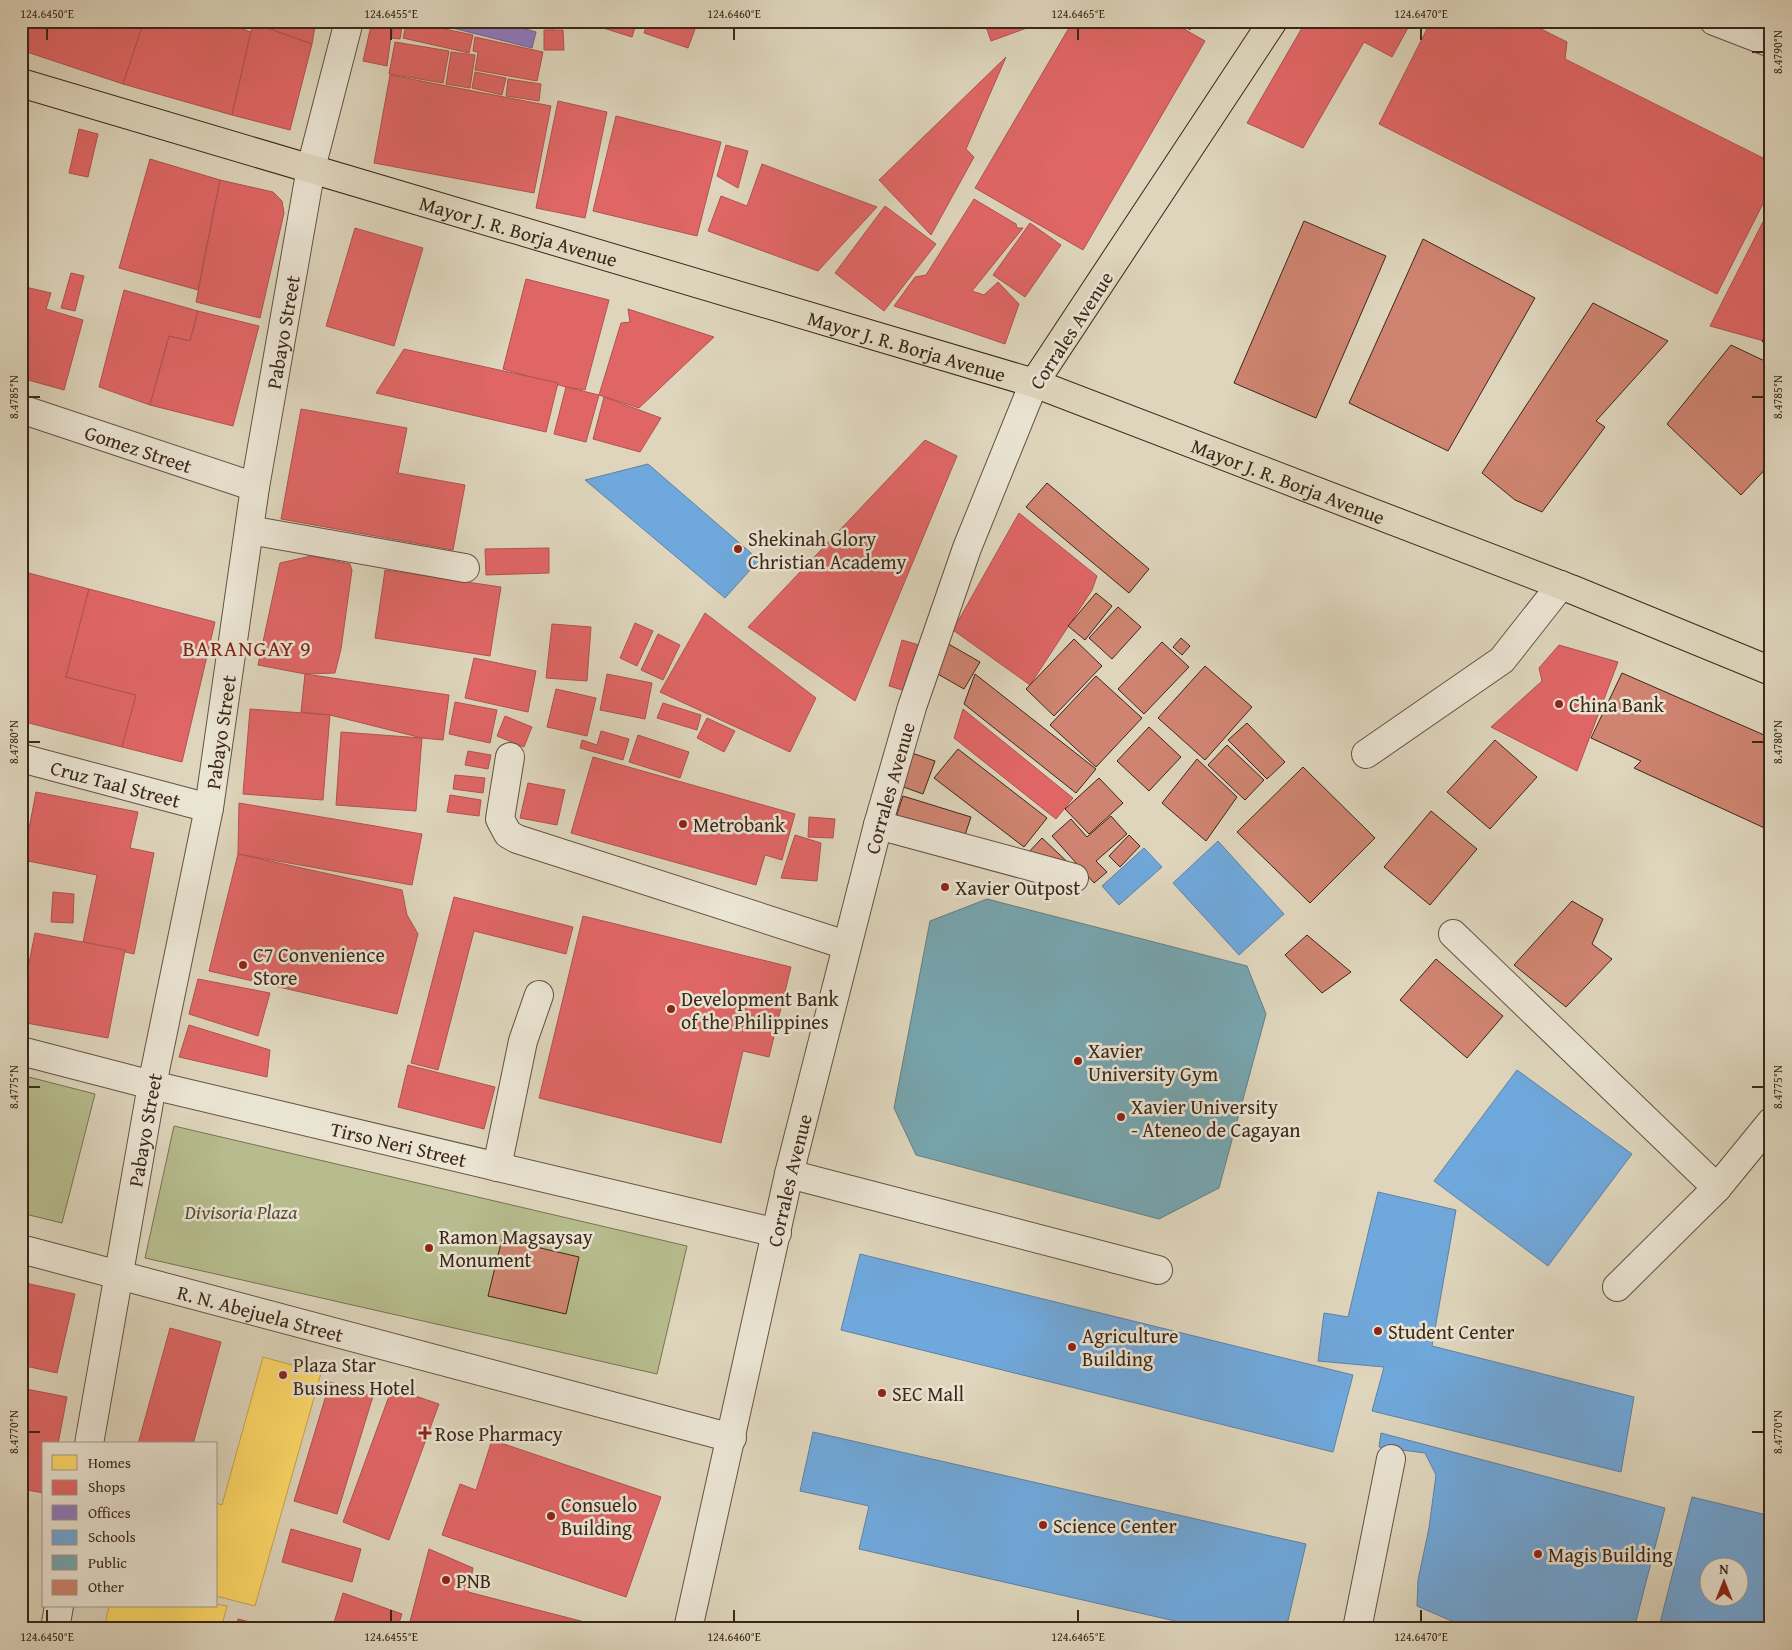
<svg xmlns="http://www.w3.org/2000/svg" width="1792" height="1650" font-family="'Gentium Book Plus',serif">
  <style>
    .green { fill: #b6bc8d; stroke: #797253 }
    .homes { fill: #ffd966; stroke: #c4a44f }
    .shops { fill: #e06666; stroke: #af534f }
    .offices { fill: #8e7cc3; stroke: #756290 }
    .schools { fill: #6fa8dc; stroke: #6081a2; fill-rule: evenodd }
    .public { fill: #76a5af; stroke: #657f82 }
    .building { fill: #cf8471; stroke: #3c2719 }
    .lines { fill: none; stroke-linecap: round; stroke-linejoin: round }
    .minor-casing { stroke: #645242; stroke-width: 30 }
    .major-casing { stroke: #3c2719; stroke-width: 30 }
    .minor { stroke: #eae4d3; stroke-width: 28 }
    .major { stroke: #ded5bc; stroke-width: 28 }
    .ticks { fill: none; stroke: #3c2719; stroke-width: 2 }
    .poi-dot { fill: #8f2418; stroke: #eae4d3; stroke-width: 2 }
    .labels { text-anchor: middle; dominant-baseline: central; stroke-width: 5; stroke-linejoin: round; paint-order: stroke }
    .street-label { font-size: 20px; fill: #3c2719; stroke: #eae4d3 }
    .poi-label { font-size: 20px; fill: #3c2719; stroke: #eae4d3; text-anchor: start }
    .park-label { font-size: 20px; font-style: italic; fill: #5a4c36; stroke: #eae4d3 }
    .quarter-label { font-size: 22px; letter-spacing: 1px; fill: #7a1f14; stroke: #eae4d3 }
    .neatline { fill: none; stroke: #3c2719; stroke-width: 2 }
    .ticks-label { font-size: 12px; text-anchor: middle; fill: #3c2719 }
  </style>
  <rect width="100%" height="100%" fill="#ded5bc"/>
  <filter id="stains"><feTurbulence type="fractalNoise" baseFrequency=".004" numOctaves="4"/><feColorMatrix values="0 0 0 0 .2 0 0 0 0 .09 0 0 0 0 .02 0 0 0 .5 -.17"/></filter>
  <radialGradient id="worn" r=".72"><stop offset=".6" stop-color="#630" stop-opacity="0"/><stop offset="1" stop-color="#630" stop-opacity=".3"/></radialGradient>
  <g class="green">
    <path d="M21,1075L95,1094L62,1223L21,1213Z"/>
    <path d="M174,1126L687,1246L657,1374L145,1258Z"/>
  </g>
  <g class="homes">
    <path d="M263,1357L321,1373L255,1606L216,1596V1503L222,1505Z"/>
    <path d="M216,1604L227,1606L221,1629H104L109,1606H216Z"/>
  </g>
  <g class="shops">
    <path d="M21,21H144L123,84L21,50Z"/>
    <path d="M144,21H222L251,32L232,115L123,84Z"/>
    <path d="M249,21H316L312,44Z"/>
    <path d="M372,21H393L387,66L363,61Z"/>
    <path d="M395,21H403L400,39L391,38Z"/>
    <path d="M407,21L473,35L469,53L403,38Z"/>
    <path d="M535,21H554V29L535,28Z"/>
    <path d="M605,21H637L632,37L603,28Z"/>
    <path d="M648,21H698L688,48L644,33Z"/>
    <path d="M984,21H1046L991,41Z"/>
    <path d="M1073,21H1170L1205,41L1083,250L975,188Z"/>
    <path d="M1175,21H1196L1190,30Z"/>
    <path d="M1306,21H1401L1409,26L1392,57L1364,42L1303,148L1247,123Z"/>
    <path d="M1431,21H1525L1567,42L1565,59L1771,162V188L1717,294L1379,124Z"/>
    <path d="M253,23L312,44L290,130L232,115Z"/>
    <path d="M544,30H563L564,50H544Z"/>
    <path d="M475,37L543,52L537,81L475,70L478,52L473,51Z"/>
    <path d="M395,42L449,51L443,83L389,74Z"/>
    <path d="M451,52L475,55L470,88L446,84Z"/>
    <path d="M1006,57L966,149L974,157L931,235L879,180Z"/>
    <path d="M475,72L506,78L502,95L472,88Z"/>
    <path d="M390,75L551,106L534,193L374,163Z"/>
    <path d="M508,79L541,84L539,101L506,96Z"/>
    <path d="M558,101L607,112L585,218L536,208Z"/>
    <path d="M616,116L721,142L697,236L593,211Z"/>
    <path d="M79,129L98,134L88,177L69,173Z"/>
    <path d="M726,145L748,151L738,188L717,176Z"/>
    <path d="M150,159L220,180L198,290L119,268Z"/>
    <path d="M762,164L877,207L818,271L708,231L721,196L747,206Z"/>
    <path d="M220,180L273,192L282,201L284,213L260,318L196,302Z"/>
    <path d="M974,199L1016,224L1017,228H1023L972,291L984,295L998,282L1019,304L1005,344L894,306L915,277L926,275Z"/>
    <path d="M885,206L936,244L884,311L835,273Z"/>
    <path d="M1771,206V343L1710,326Z"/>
    <path d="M1030,223L1061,245L1025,297L993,275Z"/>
    <path d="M355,228L423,248L394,346L326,326Z"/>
    <path d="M71,273L84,276L75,311L61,308Z"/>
    <path d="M526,279L609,300L585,390L566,387L503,369Z"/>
    <path d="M21,286L51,293L46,309L83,320L64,390L21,378Z"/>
    <path d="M124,290L198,311L190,341L169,336L150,405L99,387Z"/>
    <path d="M628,309L714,337L639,408L599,395L621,323L630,322Z"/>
    <path d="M198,311L259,326L233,426L150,405L169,336L190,341Z"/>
    <path d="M404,349L558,383L546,432L376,393Z"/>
    <path d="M566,387L599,395L586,442L554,434Z"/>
    <path d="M604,397L661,418L640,452L593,439Z"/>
    <path d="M301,409L407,428L398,473L465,485L453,550L281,519Z"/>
    <path d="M925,440L957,456L855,701L748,627Z"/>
    <path d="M1019,513L1097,576L1092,590L1030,685L953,630Z"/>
    <path d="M549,548V573L486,575L485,549Z"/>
    <path d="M311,556L350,564L352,570L341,649L335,673L305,674L258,665L280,563Z"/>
    <path d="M385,570L501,587L490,656L375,638Z"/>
    <path d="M21,571L89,589L66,677L136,695L122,747L21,721Z"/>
    <path d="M89,589L215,622L182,762L122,747L136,695L66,677Z"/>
    <path d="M705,613L816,698L790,752L660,692Z"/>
    <path d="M635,623L653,631L637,666L620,658Z"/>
    <path d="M552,624L591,627L587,681L546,678Z"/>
    <path d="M658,634L680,645L663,680L641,670Z"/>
    <path d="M902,640L919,645L906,691L889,686Z"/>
    <path d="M1559,645L1618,662L1577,771L1491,727L1542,681L1539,668Z"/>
    <path d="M474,658L536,671L528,712L465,698Z"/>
    <path d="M305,674L449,695L443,740L422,738L330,715L301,712Z"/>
    <path d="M607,674L652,683L645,719L600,710Z"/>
    <path d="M556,689L596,698L587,736L547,727Z"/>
    <path d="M455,702L497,710L490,743L449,734Z"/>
    <path d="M663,703L701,715L697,730L657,718Z"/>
    <path d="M250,709L330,715L323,800L243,794Z"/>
    <path d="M963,709L1073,798L1056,819L954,738Z"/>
    <path d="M505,716L532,727L524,747L497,736Z"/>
    <path d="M707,718L735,731L724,752L697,738Z"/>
    <path d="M601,731L629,739L623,760L580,748L582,740L597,745Z"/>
    <path d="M341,732L422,738L416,811L336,805Z"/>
    <path d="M638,735L689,752L680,778L629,762Z"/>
    <path d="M468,751L491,755L488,769L465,765Z"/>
    <path d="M593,757L795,814L782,860L765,855L756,885L571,833Z"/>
    <path d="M455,775L485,778L483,793L453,789Z"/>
    <path d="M528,783L565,790L557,825L520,818Z"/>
    <path d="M36,792L138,812L130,848L154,853L134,954L83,942L97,875L23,860Z"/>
    <path d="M450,795L481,800L479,816L447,812Z"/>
    <path d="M239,803L422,834L412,885L238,854Z"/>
    <path d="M809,817L835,819L833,838L808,837Z"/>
    <path d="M795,835L821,843L817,881L781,878Z"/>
    <path d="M238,854L402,890L407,915L418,934L397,1014L209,971Z"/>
    <path d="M53,892L74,894L73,923L51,922Z"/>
    <path d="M454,897L573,927L566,954L474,931L438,1070L411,1063Z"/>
    <path d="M583,916L791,967L769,1057L743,1051L721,1143L539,1098Z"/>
    <path d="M35,933L125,950L108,1038L21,1022V1003Z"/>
    <path d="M198,979L270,993L258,1036L189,1014Z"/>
    <path d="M189,1025L270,1050L267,1077L179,1057Z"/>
    <path d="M408,1065L495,1087L484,1129L398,1107Z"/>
    <path d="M21,1282L75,1294L57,1373L21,1365Z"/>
    <path d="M170,1328L221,1342L193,1444H138Z"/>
    <path d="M330,1382L373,1396L337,1514L294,1501Z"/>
    <path d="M21,1388L67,1397L58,1444H44V1493L21,1489Z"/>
    <path d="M392,1388L439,1404L389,1540L343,1522Z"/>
    <path d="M492,1440L661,1497L626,1597L442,1535L460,1484L476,1490Z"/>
    <path d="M291,1529L361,1549L352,1582L282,1562Z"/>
    <path d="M429,1549L473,1568L468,1592L600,1626L599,1629H408Z"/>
    <path d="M343,1593L402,1614L397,1629H332Z"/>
    <path d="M238,1619L278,1629H236Z"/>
  </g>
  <path class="offices" d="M425,21H516L515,26L536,32L532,48Z"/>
  <g class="schools">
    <path d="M648,464L759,560L725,598L585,480Z"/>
    <path d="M1218,841L1284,914L1239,955L1173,883Z"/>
    <path d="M1144,848L1162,867L1119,905L1102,886Z"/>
    <path d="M1517,1070L1632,1154L1548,1266L1434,1181Z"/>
    <path d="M1378,1192L1456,1210L1432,1346L1634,1397L1621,1472L1372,1411L1384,1367L1318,1361L1324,1313L1348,1317Z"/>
    <path d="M860,1254L1353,1375L1333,1452L841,1330Z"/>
    <path d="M813,1432L1306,1544L1286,1629H1210L859,1549L869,1506L800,1491Z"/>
    <path d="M1381,1433L1665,1508L1634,1629H1476L1461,1625L1417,1606L1418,1580L1429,1528L1436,1475L1425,1453L1379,1447Z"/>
    <path d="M1692,1497L1771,1516V1629H1684L1660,1623ZM1710,1568H1740V1598H1710Z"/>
  </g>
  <path class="public" d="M987,899L1247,966L1266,1014L1219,1188L1159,1219L916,1155L894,1108L930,921Z"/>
  <g class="building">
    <path d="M1304,221L1386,256L1316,418L1234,383Z"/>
    <path d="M1423,239L1535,298L1448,451L1349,403Z"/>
    <path d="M1593,303L1668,341L1596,421L1605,427L1542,512L1515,500L1482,473Z"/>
    <path d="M1762,340L1771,343V359Z"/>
    <path d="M1731,345L1771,364V463L1741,495L1667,424Z"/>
    <path d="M1047,483L1149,569L1129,593L1026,507Z"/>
    <path d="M1096,593L1112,606L1085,640L1068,626Z"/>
    <path d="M1118,607L1141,627L1112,659L1089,638Z"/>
    <path d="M1181,638L1190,646L1182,655L1173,647Z"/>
    <path d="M1074,639L1102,666L1054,716L1026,689Z"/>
    <path d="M945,642L980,662L964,689L929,669Z"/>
    <path d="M1162,642L1189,667L1144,714L1118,689Z"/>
    <path d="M1205,666L1252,707L1205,760L1158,718Z"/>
    <path d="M1622,673L1771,738V831L1634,768L1641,761L1591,738Z"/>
    <path d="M975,674L1096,769L1076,793L964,704Z"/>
    <path d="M1096,676L1142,718L1096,767L1050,725Z"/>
    <path d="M1247,723L1285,762L1267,779L1228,740Z"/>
    <path d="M1149,727L1181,757L1149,791L1117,761Z"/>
    <path d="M1495,740L1537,777L1490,829L1447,792Z"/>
    <path d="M1227,745L1264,780L1245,800L1208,765Z"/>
    <path d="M958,749L1047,818L1024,847L934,778Z"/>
    <path d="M909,752L935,761L923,794L898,785Z"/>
    <path d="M1197,759L1237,797L1206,841L1162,803Z"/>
    <path d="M1303,767L1375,838L1310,903L1237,832Z"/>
    <path d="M1099,778L1123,803L1089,834L1065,809Z"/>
    <path d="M903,796L971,817L962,844L894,823Z"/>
    <path d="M1431,811L1477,849L1430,905L1384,867Z"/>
    <path d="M1111,816L1127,834L1096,861L1107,872L1094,883L1052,836L1071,819L1087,837Z"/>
    <path d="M1129,835L1140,846L1120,867L1109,856Z"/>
    <path d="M1042,838L1076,870L1026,855Z"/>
    <path d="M1572,901L1603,919L1592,944L1612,959L1566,1007L1514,965Z"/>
    <path d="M1307,935L1351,972L1322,993L1285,955Z"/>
    <path d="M1436,959L1503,1016L1467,1058L1400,1000Z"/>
    <path d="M502,1239L579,1257L566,1314L488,1296Z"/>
  </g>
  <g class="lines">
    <g class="minor-casing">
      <g id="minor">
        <path d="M1714,21L1771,43"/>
        <path id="s1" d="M21,409L255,487"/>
        <path d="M249,530L465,568"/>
        <path d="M1366,754L1502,660L1561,585"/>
        <path d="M510,757L500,819L508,834L517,839L846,945"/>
        <path id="s2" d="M21,758L209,808"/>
        <path d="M878,825L1074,878"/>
        <path d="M1453,934L1717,1188"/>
        <path id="s3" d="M21,1051L152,1085L777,1233"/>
        <path d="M497,1167L523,1041L539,995"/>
        <path d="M789,1174L1158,1270"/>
        <path id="s4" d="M21,1249L732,1438"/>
        <path d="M1617,1287L1717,1188L1771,1122"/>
        <path id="s5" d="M89,1444L152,1085L209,808L255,487L311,168L349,21"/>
        <path d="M55,1629L59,1606"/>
        <path id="s6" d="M688,1629L789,1174L878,825L912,707L967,548L1034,383"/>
        <path d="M1357,1629L1391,1459"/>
      </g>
    </g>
    <g class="major-casing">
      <g id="major">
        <path id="s7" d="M21,83L1034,383L1571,589L1771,671"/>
        <path d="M1034,383L1273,21"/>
      </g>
    </g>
    <use href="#minor" class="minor"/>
    <use href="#major" class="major"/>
  </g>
  <path class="ticks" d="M47,28V40M391,28V40M734,28V40M1078,28V40M1421,28V40M1752,52H1764M28,397H40M1752,397H1764M28,742H40M1752,742H1764M28,1087H40M1752,1087H1764M28,1432H40M1752,1432H1764M47,1610V1622M391,1610V1622M734,1610V1622M1078,1610V1622M1421,1610V1622"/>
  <g class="poi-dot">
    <circle cx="738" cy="549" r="5"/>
    <circle cx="1559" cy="704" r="5"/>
    <circle cx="683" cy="824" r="5"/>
    <circle cx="945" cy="887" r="5"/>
    <circle cx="243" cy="965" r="5"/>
    <circle cx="671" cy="1009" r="5"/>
    <circle cx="1078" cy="1061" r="5"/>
    <circle cx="1121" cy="1117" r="5"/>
    <circle cx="429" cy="1248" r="5"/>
    <circle cx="1378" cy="1331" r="5"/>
    <circle cx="1072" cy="1347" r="5"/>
    <circle cx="283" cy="1375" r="5"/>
    <circle cx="882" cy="1393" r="5"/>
    <path d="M422.5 1425.5h5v5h5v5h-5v5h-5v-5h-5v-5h5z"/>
    <circle cx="551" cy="1516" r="5"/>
    <circle cx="1043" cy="1525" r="5"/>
    <circle cx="1538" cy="1554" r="5"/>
    <circle cx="446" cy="1580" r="5"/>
  </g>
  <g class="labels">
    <g class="street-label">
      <text stroke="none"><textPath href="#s7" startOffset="519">Mayor J. R. Borja Avenue</textPath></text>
      <text transform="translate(1071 330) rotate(-57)">Corrales Avenue</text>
      <text stroke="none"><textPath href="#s5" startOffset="1129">Pabayo Street</textPath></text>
      <text stroke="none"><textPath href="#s7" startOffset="924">Mayor J. R. Borja Avenue</textPath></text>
      <text stroke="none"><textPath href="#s1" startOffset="124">Gomez Street</textPath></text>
      <text stroke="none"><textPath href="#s7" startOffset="1329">Mayor J. R. Borja Avenue</textPath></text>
      <text stroke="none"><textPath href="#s5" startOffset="724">Pabayo Street</textPath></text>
      <text stroke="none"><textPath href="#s2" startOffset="98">Cruz Taal Street</textPath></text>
      <text stroke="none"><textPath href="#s6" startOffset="865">Corrales Avenue</textPath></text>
      <text stroke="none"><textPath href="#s5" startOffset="319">Pabayo Street</textPath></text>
      <text stroke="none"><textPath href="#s3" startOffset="389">Tirso Neri Street</textPath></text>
      <text stroke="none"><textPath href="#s6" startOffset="460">Corrales Avenue</textPath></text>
      <text stroke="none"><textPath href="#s4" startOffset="248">R. N. Abejuela Street</textPath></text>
    </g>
    <g class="poi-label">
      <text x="748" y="538">Shekinah Glory<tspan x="748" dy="23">Christian Academy</tspan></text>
      <text x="1569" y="704">China Bank</text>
      <text x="693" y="824">Metrobank</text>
      <text x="955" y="887">Xavier Outpost</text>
      <text x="253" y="954">C7 Convenience<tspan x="253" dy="23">Store</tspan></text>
      <text x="681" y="998">Development Bank<tspan x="681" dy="23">of the Philippines</tspan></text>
      <text x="1088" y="1050">Xavier<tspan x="1088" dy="23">University Gym</tspan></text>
      <text x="1131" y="1106">Xavier University<tspan x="1131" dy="23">- Ateneo de Cagayan</tspan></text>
      <text x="439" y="1236">Ramon Magsaysay<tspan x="439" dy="23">Monument</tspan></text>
      <text x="1388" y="1331">Student Center</text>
      <text x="1082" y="1335">Agriculture<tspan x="1082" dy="23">Building</tspan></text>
      <text x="293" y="1364">Plaza Star<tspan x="293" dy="23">Business Hotel</tspan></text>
      <text x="892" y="1393">SEC Mall</text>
      <text x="435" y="1433">Rose Pharmacy</text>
      <text x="561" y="1504">Consuelo<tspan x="561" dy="23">Building</tspan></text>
      <text x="1053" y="1525">Science Center</text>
      <text x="1548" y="1554">Magis Building</text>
      <text x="456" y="1580">PNB</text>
    </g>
    <g class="park-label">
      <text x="241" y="1211">Divisoria Plaza</text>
    </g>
    <g class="quarter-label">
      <text x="247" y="648">BARANGAY 9</text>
    </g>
  </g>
  <rect width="1792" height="1650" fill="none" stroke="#ded5bc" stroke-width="55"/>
  <rect x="42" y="1442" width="175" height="165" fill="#eae4d3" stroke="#a49889"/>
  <rect x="52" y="1455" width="25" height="15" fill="#ffd966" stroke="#a49889"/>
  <text x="88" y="1468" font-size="15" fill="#3c2719">Homes</text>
  <rect x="52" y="1480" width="25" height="15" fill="#e06666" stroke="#a49889"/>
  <text x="88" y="1492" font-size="15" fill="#3c2719">Shops</text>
  <rect x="52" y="1505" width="25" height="15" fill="#8e7cc3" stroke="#a49889"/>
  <text x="88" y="1518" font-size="15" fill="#3c2719">Offices</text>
  <rect x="52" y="1530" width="25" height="15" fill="#6fa8dc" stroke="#a49889"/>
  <text x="88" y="1542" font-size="15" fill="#3c2719">Schools</text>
  <rect x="52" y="1555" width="25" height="15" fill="#76a5af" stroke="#a49889"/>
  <text x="88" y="1568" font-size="15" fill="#3c2719">Public</text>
  <rect x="52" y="1580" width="25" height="15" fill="#cf8471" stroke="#a49889"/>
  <text x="88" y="1592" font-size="15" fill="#3c2719">Other</text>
  <g transform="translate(1724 1582)"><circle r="24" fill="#eae4d3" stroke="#a49889"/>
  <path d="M0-4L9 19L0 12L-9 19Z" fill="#8f2418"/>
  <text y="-8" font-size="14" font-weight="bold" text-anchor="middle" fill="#3c2719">N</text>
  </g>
  <rect x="28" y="28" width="1736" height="1594" class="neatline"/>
  <g class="ticks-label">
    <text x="47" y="18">124.6450°E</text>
    <text x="391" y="18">124.6455°E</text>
    <text x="734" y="18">124.6460°E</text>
    <text x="1078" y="18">124.6465°E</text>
    <text x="1421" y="18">124.6470°E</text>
    <text transform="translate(1778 52) rotate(-90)" y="4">8.4790°N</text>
    <text transform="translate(14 397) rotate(-90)" y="4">8.4785°N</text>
    <text transform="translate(1778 397) rotate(-90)" y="4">8.4785°N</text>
    <text transform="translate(14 742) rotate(-90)" y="4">8.4780°N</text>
    <text transform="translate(1778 742) rotate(-90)" y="4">8.4780°N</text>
    <text transform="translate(14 1087) rotate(-90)" y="4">8.4775°N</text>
    <text transform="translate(1778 1087) rotate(-90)" y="4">8.4775°N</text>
    <text transform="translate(14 1432) rotate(-90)" y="4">8.4770°N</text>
    <text transform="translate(1778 1432) rotate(-90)" y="4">8.4770°N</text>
    <text x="47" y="1641">124.6450°E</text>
    <text x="391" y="1641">124.6455°E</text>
    <text x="734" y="1641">124.6460°E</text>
    <text x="1078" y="1641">124.6465°E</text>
    <text x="1421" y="1641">124.6470°E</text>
  </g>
  <rect width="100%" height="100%" filter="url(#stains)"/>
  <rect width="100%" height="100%" fill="url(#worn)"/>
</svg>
